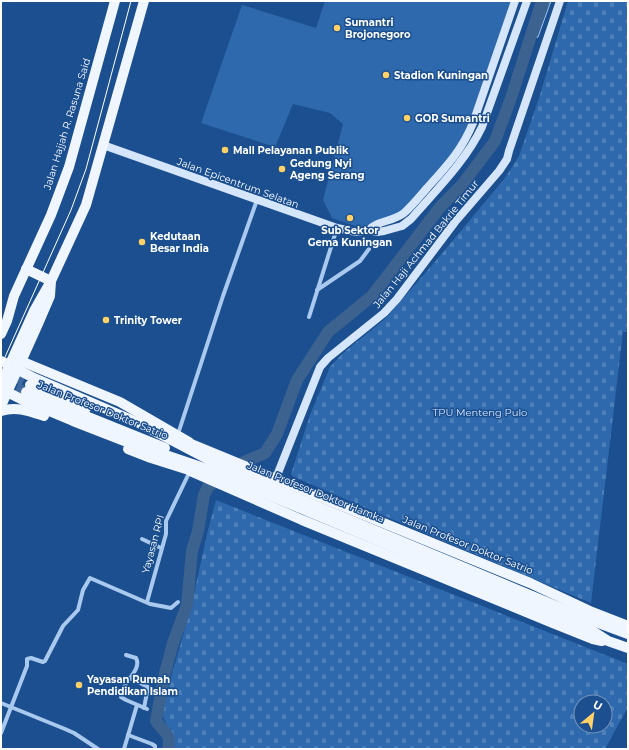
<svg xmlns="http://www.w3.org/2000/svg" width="629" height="750" font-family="Montserrat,sans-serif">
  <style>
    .green { fill: #2e69ad }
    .cemetery { fill: url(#cemetery-stones); fill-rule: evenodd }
    .water { fill: url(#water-ripples); stroke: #9cc4f0 }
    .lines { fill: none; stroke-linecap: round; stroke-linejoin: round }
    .stream { stroke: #9cc4f0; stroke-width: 2 }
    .river { stroke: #3c6290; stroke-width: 12 }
    .primary-tunnel { stroke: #3d69a0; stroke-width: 10; stroke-dasharray: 10 5; stroke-linecap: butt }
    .street { stroke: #a9c9ee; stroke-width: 4 }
    .secondary { stroke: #d6e6fa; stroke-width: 8 }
    .primary { stroke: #f0f6ff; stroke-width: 10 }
    .tram { stroke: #fff; stroke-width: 1 }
    .poi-dot { fill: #ffd166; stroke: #1b4f8f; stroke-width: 1.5 }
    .labels { text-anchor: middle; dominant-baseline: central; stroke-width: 3; stroke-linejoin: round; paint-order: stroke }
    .poi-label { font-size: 10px; font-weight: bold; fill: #fff; stroke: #1b4f8f; text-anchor: start }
    .street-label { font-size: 10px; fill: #fff; stroke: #1b4f8f }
    .park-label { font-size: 10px; fill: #cfe3fa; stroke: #1b4f8f }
  </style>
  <defs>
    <pattern id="cemetery-stones" width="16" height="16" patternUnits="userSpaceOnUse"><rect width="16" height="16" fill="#2e69ad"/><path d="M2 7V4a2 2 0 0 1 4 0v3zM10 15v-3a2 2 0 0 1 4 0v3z" fill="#4d80b9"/></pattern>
    <pattern id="water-ripples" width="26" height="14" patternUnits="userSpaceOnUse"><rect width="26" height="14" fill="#3c6290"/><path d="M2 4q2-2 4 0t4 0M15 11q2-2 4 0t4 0" fill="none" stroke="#597aa1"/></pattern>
  </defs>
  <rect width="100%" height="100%" fill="#1b4f8f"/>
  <path class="green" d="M325,1H518L471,135L444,177L422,197L410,214L390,222L358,227L332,218L323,200L343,124L330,113L293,104L275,147L201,123L242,5L316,28Z"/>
  <g class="cemetery">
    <path d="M568,1H628V332H623L591,603C492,561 392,520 294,477L291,474L310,415L330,367L342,354L385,319L434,263L505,178L519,156L540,95Z"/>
    <path d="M216,500L628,664V707L605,749H172L174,739L161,713L191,607L208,530ZM581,702H605V726H581Z"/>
  </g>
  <path class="water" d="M539,1H551L538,37L527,40Z"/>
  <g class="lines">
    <path class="stream" d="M628,749V748"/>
    <g class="river">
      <path d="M244,462L265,453L277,434L297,380L328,332L372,296L441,206L461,186L495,141L511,98L542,1"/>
      <path d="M168,749C172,734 164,732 156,721L164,677L173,643L187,605L192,551L198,531L204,495L208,487L214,482"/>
    </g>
    <g class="primary-tunnel">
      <path d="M1,370L30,385"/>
      <path d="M3,381L26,392"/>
    </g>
    <g class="street">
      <path d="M317,290L360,261L369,249"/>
      <path d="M309,317L337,228"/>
      <path d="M178,434L223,296L257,200"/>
      <path d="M142,539L161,548"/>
      <path d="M147,602L166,534V521L190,471"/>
      <path d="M126,655L136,658C143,671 120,683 121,697L126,700L147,709"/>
      <path d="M130,678L148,687L144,708"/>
      <path d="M1,703L65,729L74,733L98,749"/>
      <path d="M1,733L27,666V659L31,658L43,662L45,661L63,626L78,610L83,590L90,578L150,604L171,608L178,602"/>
      <path d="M128,735L152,744L155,746V749"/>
      <path d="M124,749L137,705"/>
    </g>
    <g class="secondary">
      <path d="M103,145L337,228L356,232L369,230L377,232L384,231L402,226L411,219C437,189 465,162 482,127L527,1"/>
      <path d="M369,230C378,220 393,222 404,213C413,205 420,196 427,188C447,166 462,150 473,123L515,1"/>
      <path d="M276,478L320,367L328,358L384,313L397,299L455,222L499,171L507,159L509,151L560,1"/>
    </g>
    <g class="primary">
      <path d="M1,334L7,321L14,296L51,215L69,167L115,1"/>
      <path d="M1,361L32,377L141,424L223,467L585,618L628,634"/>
      <path d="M21,361L120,402L189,442"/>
      <path d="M1,384L34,311L51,281L26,269"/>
      <path d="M30,385L86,408"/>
      <path d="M1,389L25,401L73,421L127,442L207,469L591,630L608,641L628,648"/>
      <path d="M26,392L165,448"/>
      <path d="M1,406L38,324L50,296L51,281L86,205L144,1"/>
      <path d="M1,411C16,406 29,411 44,416"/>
      <path d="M186,442L530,583L592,612L628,626"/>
      <path d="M128,449L151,458L189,470"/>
      <path d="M180,461L190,471L302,520L553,623L593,639L602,641"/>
    </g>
    <path class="tram" d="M1,366L71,210L86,169L131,1"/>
  </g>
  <g class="poi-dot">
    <circle cx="337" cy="28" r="4"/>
    <circle cx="386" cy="75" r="4"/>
    <circle cx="407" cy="118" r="4"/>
    <circle cx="225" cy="150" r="4"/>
    <circle cx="282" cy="169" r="4"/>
    <circle cx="350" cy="218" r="4"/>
    <circle cx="142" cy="242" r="4"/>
    <circle cx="106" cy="320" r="4"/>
    <circle cx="79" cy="685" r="4"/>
  </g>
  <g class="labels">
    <g class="poi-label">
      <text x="345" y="22">Sumantri<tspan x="345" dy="12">Brojonegoro</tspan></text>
      <text x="394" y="75">Stadion Kuningan</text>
      <text x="415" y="118">GOR Sumantri</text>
      <text x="233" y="150">Mall Pelayanan Publik</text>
      <text x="290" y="163">Gedung Nyi<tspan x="290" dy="12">Ageng Serang</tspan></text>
      <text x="350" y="230" text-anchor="middle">Sub Sektor<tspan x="350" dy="12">Gema Kuningan</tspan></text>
      <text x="150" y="236">Kedutaan<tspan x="150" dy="12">Besar India</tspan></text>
      <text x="114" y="320">Trinity Tower</text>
      <text x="87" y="679">Yayasan Rumah<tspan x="87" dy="12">Pendidikan Islam</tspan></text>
    </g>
    <g class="street-label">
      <text transform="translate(67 124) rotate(-73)">Jalan Hajjah R. Rasuna Said</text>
      <text transform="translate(238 183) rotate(20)">Jalan Epicentrum Selatan</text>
      <text transform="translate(426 244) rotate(-51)">Jalan Haji Achmad Bakrie Timur</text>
      <text transform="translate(103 410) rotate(22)">Jalan Profesor Doktor Satrio</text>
      <text transform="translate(316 492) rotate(22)">Jalan Profesor Doktor Hamka</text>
      <text transform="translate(153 544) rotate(-75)">Yayasan RPI</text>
      <text transform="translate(468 545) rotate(22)">Jalan Profesor Doktor Satrio</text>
    </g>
    <g class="park-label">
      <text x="480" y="412">TPU Menteng Pulo</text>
    </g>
  </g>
  <rect width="629" height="750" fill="none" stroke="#ffffff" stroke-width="4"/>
  <g transform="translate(593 714) rotate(29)"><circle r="19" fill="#1b4f8f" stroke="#7695bc"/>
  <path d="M0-3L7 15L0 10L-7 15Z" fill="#ffd166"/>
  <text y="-6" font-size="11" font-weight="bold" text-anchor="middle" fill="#ffffff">U</text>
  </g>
</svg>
